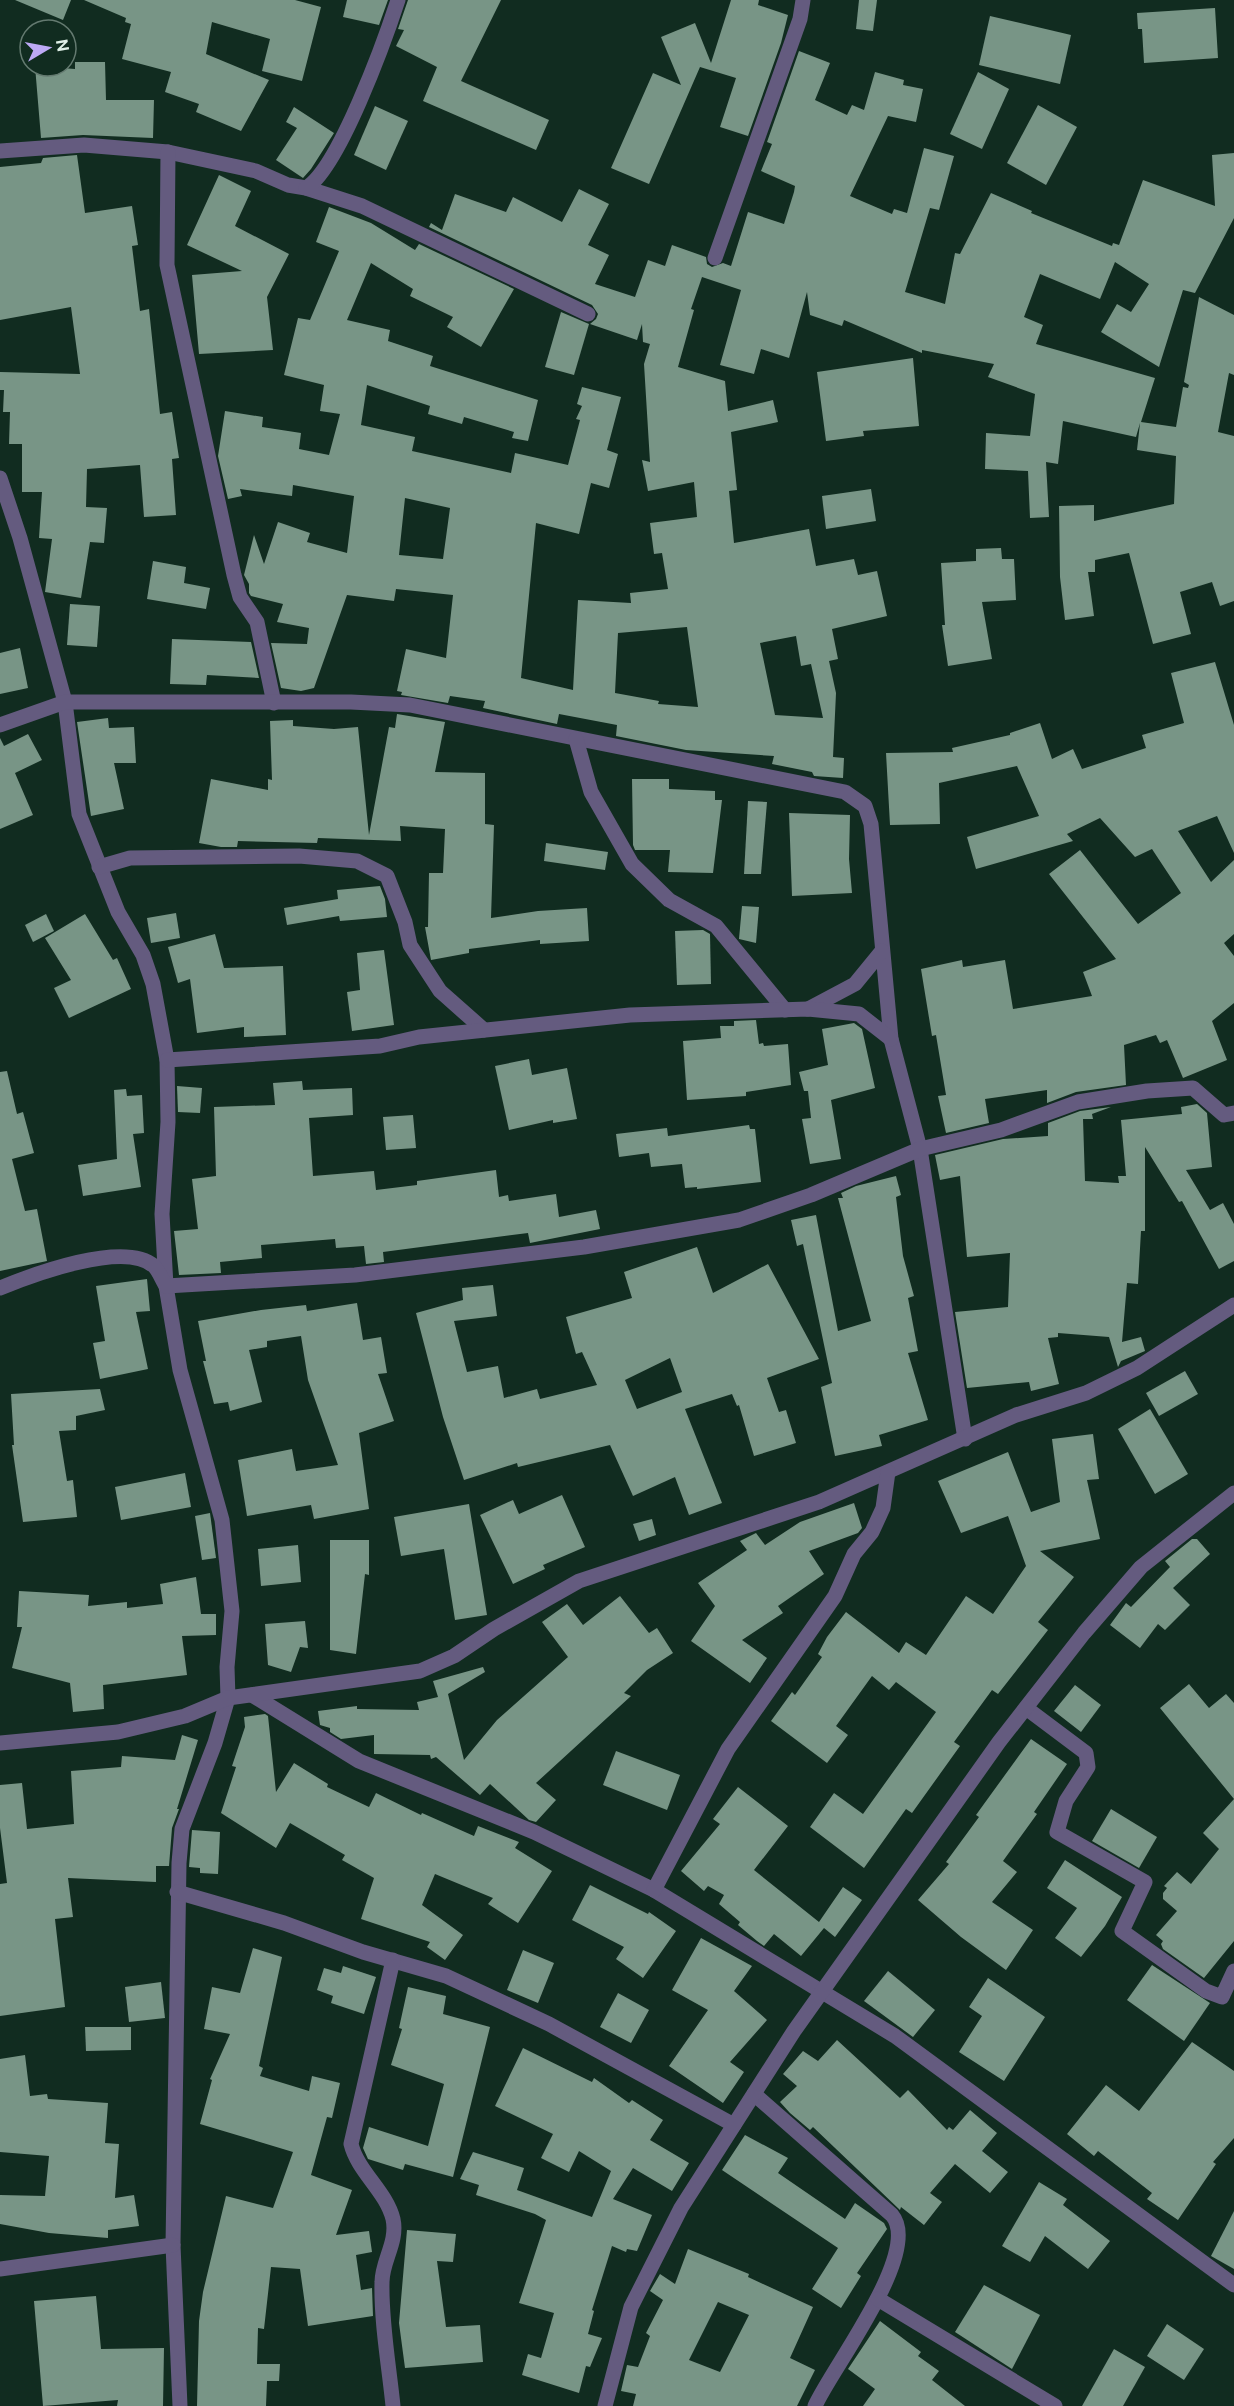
<svg xmlns="http://www.w3.org/2000/svg" width="1234" height="2406" font-family="'Public Sans',sans-serif">
  <style>
    .building { fill: #789586; fill-rule: evenodd }
    .lines { fill: none; stroke-linecap: round; stroke-linejoin: round }
    .minor { stroke: #645b7f; stroke-width: 15 }
  </style>
  <rect width="100%" height="100%" fill="#112c20"/>
  <g class="building">
    <path d="M15,0H71L63,20Z"/>
    <path d="M84,0H295L321,7L302,81L262,71L270,39L212,22L206,54L269,80L241,131L196,112L199,104L165,92L171,72L122,59L131,24L125,22L126,18Z"/>
    <path d="M347,0H388L379,25L343,17Z"/>
    <path d="M408,0H501L461,81L549,120L536,150L423,101L437,67L396,46L404,30L398,29Z"/>
    <path d="M731,0H759L758,5L788,15L781,43L748,136L720,127L736,78L700,67L649,184L611,168L653,73L681,85L661,37L695,23L711,63Z"/>
    <path d="M859,0H877L873,31L856,29Z"/>
    <path d="M1215,8L1218,58L1144,63L1142,29H1138L1137,13Z"/>
    <path d="M990,16L1071,35L1060,84L979,65Z"/>
    <path d="M799,51L830,63L815,100L847,115L852,105L864,110L875,72L904,80L903,85L923,89L916,122L888,116L850,196L892,214L894,209L907,213L924,148L954,156L939,210L930,208L905,292L945,304L955,253L960,254L991,193L1032,211L1031,213L1112,246L1113,243L1119,245L1143,180L1215,206L1212,155L1234,153V218L1195,293L1183,290L1159,367L1101,332L1117,304L1131,312L1149,284L1115,262L1100,299L1040,274L1024,317L1043,325L1036,344L1155,378L1141,422L1176,427L1183,387L1188,388L1189,385L1184,382L1199,297L1234,315V375L1229,373L1218,432L1234,436V601L1220,606L1212,582L1180,592L1191,634L1153,644L1129,553L1095,560V572H1088L1094,616L1065,620L1060,577L1059,506L1094,505V521L1174,504L1176,456L1137,450L1140,423L1136,437L1063,421L1058,464L1046,462L1049,517L1030,518L1028,471L985,469L986,433L1030,436L1035,394L988,377L994,364L922,350V353L844,320L842,326L810,315L807,292L789,358L761,349L754,374L720,365L741,290L702,277L691,309L694,310L678,367L725,381L728,411L773,400L778,422L731,432L737,490L729,491L734,543L809,529L816,566L854,559L858,575L877,571L887,616L832,629L838,659L829,661L836,693L833,757L844,758L843,778L814,776L812,772L772,764L774,756L686,750L616,736L617,725L559,714L557,724L483,708L485,701L450,696L448,703L401,695L402,692L397,691L406,649L446,658L453,595L396,589L394,601L347,595L314,688L301,691L281,688L271,643L307,644L309,628L277,622L283,604L251,596L249,593V584L244,575L254,535L264,564L278,522L310,533L307,542L347,553L354,496L293,485L292,496L240,489L242,496L228,499L218,456L225,411L263,417L262,427L301,433L299,449L329,455L340,414L320,411L324,385L284,375L298,318L310,320L339,251L316,242L329,207L371,223L415,250L419,244L514,289L481,347L447,327L453,317L410,296L413,289L371,263L347,320L390,330L388,341L433,356L430,366L538,400L528,441L512,438L514,432L464,417L462,424L428,414L430,406L367,385L361,425L415,437L412,451L511,473L515,453L568,465L580,420L576,419L582,406L577,404L582,387L621,397L607,450L618,454L609,488L591,483L579,534L536,523L521,678L573,690L578,600L631,603L630,593L668,589L662,553L654,554L650,523L697,517L694,482L648,491L642,460L650,462L644,364L650,344L643,342L642,324L637,340L590,324L596,319L598,314L592,305L429,227L431,223L442,230L455,194L506,212L513,197L562,222L579,189L609,204L588,245L609,255L595,284L635,297L648,260L665,266L672,245L706,257L707,264L712,267L723,263L731,266L748,212L784,224L794,192L795,186L761,171L772,144L767,142ZM405,498L450,508L443,559L399,555ZM687,627L698,707L658,704L659,701L615,693L618,633ZM796,636L801,666L811,664L823,718L775,715L760,643Z"/>
    <path d="M75,62H105L106,100H154L153,138L83,135L41,138L35,66L75,69Z"/>
    <path d="M978,72L1009,89L982,149L950,134Z"/>
    <path d="M1038,105L1077,127L1046,185L1007,163Z"/>
    <path d="M375,106L408,121L386,170L354,155Z"/>
    <path d="M294,107L334,133L311,169L303,178L276,160L297,128L286,122Z"/>
    <path d="M77,155L85,213L132,206L138,245L132,246L140,311L149,309L160,414L172,412L179,458L172,459L176,515L144,517L140,465L87,469L86,507L107,508L104,543L90,542L81,598L45,592L52,539L39,538L42,492H22V444H9L10,412H3L4,390H0V372L80,374L71,307L0,320V167L41,163L43,158Z"/>
    <path d="M219,175L251,191L235,226L289,254L267,297L273,350L199,354L192,275L242,271L187,245Z"/>
    <path d="M561,312L589,324L574,375L545,367Z"/>
    <path d="M913,358L919,426L863,431L864,436L826,441L817,372Z"/>
    <path d="M871,489L876,521L826,529L822,496Z"/>
    <path d="M1001,548L1002,559H1014L1016,600L982,602L992,659L948,666L942,625H945L941,563L976,561V549Z"/>
    <path d="M153,561L186,567L184,583L210,588L206,609L147,599Z"/>
    <path d="M70,604L100,606L97,647L67,645Z"/>
    <path d="M172,639L251,642L259,678L207,675L206,685L170,684Z"/>
    <path d="M20,648L28,688L0,694V653Z"/>
    <path d="M1215,662L1234,725V853L1217,816L1178,831L1211,882L1234,860V934L1224,943L1234,956V1003L1212,1021L1227,1060L1183,1078L1167,1040L1160,1043L1156,1035L1124,1045L1126,1085L1076,1092L1047,1103V1090L985,1099L989,1123L946,1133L938,1096L946,1095L936,1035L932,1036L921,969L962,960L963,967L1005,960L1013,1009L1092,996L1083,972L1116,959L1049,874L1080,850L1138,924L1181,893L1152,849L1135,857L1100,818L1067,834L1073,841L976,869L967,837L1039,816L1017,766L939,783L940,824L890,825L886,753L953,752L952,748L1010,735V733L1040,723L1052,759L1073,749L1082,769L1146,748L1142,735L1184,723L1171,673Z"/>
    <path d="M397,714L445,722L435,772L485,773V824L494,825L491,918L538,911L587,908L589,941L540,944V940L469,949V953L431,960L425,927H428L429,873H443L445,829L400,826L401,841L318,838L317,843L238,841L237,847H221L199,843L211,779L268,790V779L272,780L270,721L293,720V726L334,729L358,727L369,835L389,727L395,728Z"/>
    <path d="M108,718L109,728L134,727L136,763H114L124,809L91,816L77,722Z"/>
    <path d="M28,734L42,760L15,773L33,815L0,829V738L4,746Z"/>
    <path d="M632,779H669V789L715,791V800H722L713,873L668,872L670,850H635L633,845Z"/>
    <path d="M748,801L767,802L761,874H744Z"/>
    <path d="M789,813L850,815L849,859L852,893L792,896Z"/>
    <path d="M546,843L608,852L605,870L544,861Z"/>
    <path d="M380,886L385,899L387,917L340,921L339,916L287,925L284,908L338,899L337,890Z"/>
    <path d="M742,906L759,907L756,943L739,939Z"/>
    <path d="M176,913L180,938L151,943L147,918Z"/>
    <path d="M46,914L54,931L33,942L25,925Z"/>
    <path d="M85,914L113,960L117,958L131,989L69,1018L54,988L71,980L45,938Z"/>
    <path d="M703,930L710,934L711,984L677,985L675,931Z"/>
    <path d="M215,934L224,968L283,966L286,1035L244,1037V1027L197,1033L190,979L178,983L168,947Z"/>
    <path d="M384,950L394,1025L352,1031L347,992L360,990L357,953Z"/>
    <path d="M756,1020L759,1044L763,1043L764,1046L788,1044L791,1085L746,1092V1096L687,1100L683,1041L721,1038L720,1026H734V1021Z"/>
    <path d="M854,1023L862,1029L875,1088L831,1100L841,1159L810,1164L802,1119L811,1118L808,1091H804L799,1072L828,1065L822,1029Z"/>
    <path d="M529,1059L532,1075L567,1068L577,1119L553,1123V1120L509,1130L495,1066Z"/>
    <path d="M7,1071L17,1114L23,1112L34,1153L12,1159L25,1211L37,1209L47,1261L0,1271V1072Z"/>
    <path d="M302,1081L303,1090L352,1088L353,1115L309,1118L313,1176L374,1171L376,1190L417,1185V1181L496,1170L499,1197L508,1195L509,1201L556,1194L559,1217L596,1210L600,1229L530,1243L528,1233L383,1252L384,1262L366,1264L364,1246L336,1248L335,1239L261,1245L262,1258L220,1262L221,1273L179,1275L174,1231L198,1229L192,1179L216,1176L214,1107L275,1105L273,1083Z"/>
    <path d="M177,1086L202,1088L200,1113L178,1112Z"/>
    <path d="M126,1089L127,1096L142,1095L144,1133L133,1134L141,1187L83,1196L78,1165L117,1159L114,1090Z"/>
    <path d="M1197,1104L1207,1113L1212,1167L1186,1170L1210,1210L1223,1203L1234,1224V1261L1219,1269L1182,1201L1179,1202L1145,1147V1231H1141L1138,1284L1127,1283L1122,1342L1141,1337L1145,1351L1121,1361L1118,1367L1109,1337L1058,1333V1337L1048,1338L1059,1384L1031,1391L1029,1382L967,1388L955,1312L1008,1307L1010,1253L967,1257L960,1176L940,1180L935,1155L1003,1139L1048,1136V1123L1080,1111L1111,1107L1092,1114L1093,1119H1083L1085,1181L1119,1183L1118,1176H1126L1121,1120L1182,1114L1181,1107Z"/>
    <path d="M413,1115L416,1148L386,1150L383,1117Z"/>
    <path d="M749,1125L750,1129H755L761,1182L697,1189V1187L685,1188L682,1164L651,1167L649,1153L619,1157L616,1134L667,1128L668,1136Z"/>
    <path d="M896,1176L901,1195L896,1197L903,1256L914,1296L908,1298L918,1351L908,1353L928,1420L879,1435L882,1446L835,1456L821,1387L832,1383L803,1244L797,1246L791,1220L816,1215L838,1331L871,1321L838,1198H843L841,1193L856,1186Z"/>
    <path d="M697,1247L713,1293L768,1264L819,1359L767,1378L779,1412L786,1410L796,1443L754,1456L739,1405L737,1406L732,1394L685,1409L722,1503L689,1515L675,1477L633,1496L610,1445L518,1467L517,1463L464,1480L443,1417L416,1313L463,1300L462,1288L493,1285L497,1316L454,1321L467,1372L498,1366L504,1398L537,1389L540,1399L597,1385L582,1352L576,1354L566,1317L632,1298L624,1272ZM670,1358L682,1392L637,1409L625,1380Z"/>
    <path d="M147,1279L150,1311L136,1312L148,1369L100,1379L93,1343L105,1341L96,1286Z"/>
    <path d="M357,1303L363,1340L381,1337L387,1373L378,1374L394,1421L359,1433L369,1509L314,1519L311,1505L247,1516L238,1460L292,1449L296,1471L338,1465L308,1380L301,1336L267,1341V1347L249,1350L262,1402L230,1411L228,1402L214,1404L203,1361H206L198,1321L261,1310L306,1305L307,1311Z"/>
    <path d="M1185,1371L1198,1394L1159,1416L1146,1393Z"/>
    <path d="M100,1389L105,1410L76,1416V1430L59,1431L67,1481L73,1480L77,1517L23,1522L12,1445H14L11,1394Z"/>
    <path d="M1150,1409L1188,1474L1155,1494L1118,1429Z"/>
    <path d="M1093,1434L1099,1479L1087,1480L1100,1539L1040,1551L1074,1577L1038,1622L1048,1630L998,1694L992,1690L954,1742L960,1746L912,1813L906,1809L864,1868L810,1827L834,1793L863,1814L936,1712L896,1682L889,1690L872,1676L836,1726L848,1735L827,1763L771,1721L792,1692L795,1695L822,1657L818,1654L827,1637L846,1612L899,1653L906,1642L926,1655L966,1596L993,1614L1026,1566L1008,1516L961,1533L938,1481L1008,1452L1031,1512L1060,1502L1052,1439Z"/>
    <path d="M185,1473L191,1507L121,1520L115,1487Z"/>
    <path d="M562,1495L585,1547L543,1565L545,1569L513,1584L480,1515L513,1500L519,1514Z"/>
    <path d="M854,1503L862,1528L858,1533L809,1551L824,1574L778,1606L783,1613L742,1640L767,1658L750,1683L691,1641L715,1606L698,1583L747,1550L740,1541L756,1533L765,1545L800,1522Z"/>
    <path d="M469,1504L487,1615L455,1620L444,1549L401,1556L394,1517Z"/>
    <path d="M210,1513L216,1558L202,1560L195,1516Z"/>
    <path d="M652,1519L656,1535L639,1541L633,1524Z"/>
    <path d="M1192,1539H1197L1210,1554L1173,1588L1190,1605L1165,1630L1158,1624L1140,1648L1110,1625L1126,1603L1131,1607L1170,1567L1165,1561Z"/>
    <path d="M330,1540H369V1575L365,1574L356,1654L330,1650Z"/>
    <path d="M298,1545L301,1582L261,1586L258,1549Z"/>
    <path d="M196,1577L201,1614H216V1635L182,1636L187,1675L103,1685L104,1709L73,1712L70,1683L12,1668L22,1627H17L19,1591L89,1595L88,1606L127,1602V1608L163,1604L160,1584Z"/>
    <path d="M620,1596L649,1633L657,1628L673,1653L647,1670L624,1693L631,1696L536,1783L556,1800L536,1822L529,1820L490,1784L480,1795L436,1757L431,1759L430,1755L374,1754V1735L341,1739L330,1732V1728L320,1725L318,1711L357,1706V1709L419,1710L417,1702L438,1697L433,1681L483,1667L485,1672L448,1694L464,1760L497,1720L568,1657L542,1622L567,1604L583,1625Z"/>
    <path d="M305,1621L308,1648L300,1647L291,1672L268,1665L265,1624Z"/>
    <path d="M1189,1684L1209,1708L1226,1694L1234,1703V1799L1160,1708Z"/>
    <path d="M1075,1685L1101,1705L1081,1732L1054,1711Z"/>
    <path d="M265,1714L268,1716L276,1792L294,1763L328,1784L327,1787L369,1807L376,1793L421,1815L422,1813L474,1836L478,1826L519,1842L515,1848L552,1871L518,1923L488,1904L493,1898L435,1874L422,1905L463,1935L445,1960L427,1947L430,1942L361,1919L374,1878L342,1860L345,1855L290,1823L276,1848L221,1813L236,1767L232,1766L245,1727L244,1717Z"/>
    <path d="M182,1735L198,1740L177,1809H179L172,1828L169,1866H156V1882L68,1878L73,1917L55,1919L65,2007L0,2016V1884L7,1883L0,1828V1785L22,1783L27,1829L74,1824L71,1771L121,1767L122,1756L175,1760Z"/>
    <path d="M1031,1739L1067,1764L1034,1812L1037,1814L1003,1861L1017,1872L992,1902L1033,1930L1006,1970L961,1937L918,1900L949,1864L946,1862L979,1817L976,1815Z"/>
    <path d="M616,1751L680,1775L667,1810L603,1785Z"/>
    <path d="M738,1787L788,1826L754,1870L819,1922L843,1887L862,1900L835,1937L824,1928L801,1956L774,1934L764,1946L757,1941L738,1925L740,1922L719,1904L724,1895L708,1886L704,1891L681,1871L720,1824L713,1819Z"/>
    <path d="M1234,1799V1941L1204,1978L1163,1949L1161,1944L1163,1941L1156,1935L1177,1911L1163,1899V1893L1167,1888L1164,1886L1177,1872L1191,1884L1219,1849L1203,1833Z"/>
    <path d="M1111,1809L1157,1837L1139,1868L1092,1841Z"/>
    <path d="M192,1830L220,1832L218,1874L200,1873V1868L189,1867Z"/>
    <path d="M1065,1860L1122,1897L1105,1926L1081,1957L1055,1938L1077,1908L1047,1888Z"/>
    <path d="M590,1885L648,1914L649,1912L676,1931L643,1978L616,1959L624,1947L572,1920Z"/>
    <path d="M701,1938L752,1966L734,1991L767,2020L730,2062L744,2072L723,2103L669,2066L708,2010L672,1990Z"/>
    <path d="M253,1948L282,1957L259,2066L263,2068L260,2076L309,2091L312,2076L340,2083L332,2118L327,2117L311,2175L352,2190L336,2235L369,2231L372,2252L356,2255L361,2290L372,2288L373,2316L308,2326L300,2269L271,2267L264,2329L258,2328L257,2364H280L279,2381H267L266,2406H197L199,2321L203,2292L226,2196L273,2208L293,2152L200,2124L212,2080L210,2079L230,2034L204,2029L212,1987L240,1993Z"/>
    <path d="M523,1950L554,1963L538,2003L507,1990Z"/>
    <path d="M1152,1965L1210,2003L1184,2041L1127,2000Z"/>
    <path d="M343,1966L376,1977L364,2014L331,2003L333,1996L317,1990L324,1968L341,1973Z"/>
    <path d="M888,1971L935,2010L913,2037L864,2001Z"/>
    <path d="M988,1978L1045,2017L1004,2081L959,2052L982,2016L969,2007Z"/>
    <path d="M161,1982L165,2018L129,2022L125,1987Z"/>
    <path d="M408,1987L446,1996L443,2014L490,2027L453,2177L405,2164L403,2170L368,2159L363,2148L369,2127L428,2146L444,2084L391,2065L402,2029L399,2028Z"/>
    <path d="M618,1993L649,2010L631,2043L600,2027Z"/>
    <path d="M85,2027H131V2050L86,2051Z"/>
    <path d="M837,2040L900,2098L908,2090L947,2130L949,2127L953,2130L970,2110L997,2133L982,2151L1008,2172L990,2193L955,2164L930,2193L942,2202L924,2225L901,2207L900,2210L813,2127L810,2130L790,2113L780,2102L797,2086L783,2074L803,2051L818,2061Z"/>
    <path d="M1192,2042L1234,2071V2138L1213,2162L1216,2164L1178,2220L1147,2199L1152,2193L1098,2151L1094,2156L1067,2134L1106,2085L1139,2111Z"/>
    <path d="M523,2048L592,2082L594,2078L629,2103L632,2100L663,2120L650,2140L689,2163L672,2191L633,2168L613,2199L652,2215L637,2251L627,2249L626,2252L612,2246L592,2310L594,2311L588,2334L602,2338L590,2367L586,2366L579,2393L522,2375L528,2354L541,2358L554,2313L519,2303L546,2220L535,2214L476,2195L479,2185L460,2179L473,2152L524,2168L517,2190L592,2217L611,2171L579,2151L569,2172L541,2158L553,2134L495,2106Z"/>
    <path d="M25,2055L30,2096L47,2094L48,2099L108,2103L105,2143L119,2144L115,2198L134,2195L139,2226L108,2230V2238L49,2233L0,2224V2195L45,2196L49,2156L0,2152V2059Z"/>
    <path d="M745,2135L788,2158L778,2173L845,2219L855,2203L884,2223L887,2229L857,2273L861,2276L841,2308L812,2289L838,2248L722,2170Z"/>
    <path d="M1039,2182L1067,2199L1063,2205L1110,2241L1088,2269L1045,2236L1030,2262L1002,2246Z"/>
    <path d="M1234,2211V2269L1211,2256Z"/>
    <path d="M407,2230L456,2234L453,2262L437,2261L446,2327L480,2325L483,2362L405,2368L399,2323Z"/>
    <path d="M688,2249L749,2274L748,2277L813,2307L790,2358L815,2370L797,2406H633L636,2394L621,2391L627,2365L638,2367L650,2336L646,2333L663,2300L650,2291L660,2274L675,2284ZM718,2302L749,2315L720,2372L689,2360Z"/>
    <path d="M984,2285L1040,2315L1012,2369L955,2332Z"/>
    <path d="M96,2296L101,2349L164,2348L163,2406H117L118,2400L43,2406L34,2301Z"/>
    <path d="M880,2321L921,2352L918,2356L939,2371L932,2380L965,2406H863L875,2389L848,2369Z"/>
    <path d="M1167,2324L1204,2349L1184,2380L1147,2356Z"/>
    <path d="M1114,2349L1145,2367L1123,2406H1082Z"/>
  </g>
  <g class="lines">
    <g class="minor">
      <path d="M0,151L84,145L168,152L256,171L288,185L306,188L362,206L588,314"/>
      <path d="M168,152L167,265L234,575L240,597L257,622L274,703"/>
      <path d="M306,188C339,168 385,40 398,0"/>
      <path d="M715,258L800,19L803,0"/>
      <path d="M0,478L20,538L65,702L79,814L118,912L143,955L153,984L167,1060L168,1122L162,1214L166,1286L180,1370L222,1520L232,1611L227,1667L228,1698L215,1743L182,1829L179,1863L173,2245L180,2406"/>
      <path d="M0,725L65,702H351L410,705L845,792L865,806L871,824L891,1039L920,1149L965,1439"/>
      <path d="M576,739L591,792L632,864L669,900L716,926L785,1010"/>
      <path d="M99,867L130,858L299,856L357,861L387,876L405,922L410,945L440,991L484,1030"/>
      <path d="M808,1009L855,984L882,951"/>
      <path d="M167,1060L380,1046L419,1037L630,1015L808,1009L859,1014L891,1039"/>
      <path d="M0,1288C32,1275 124,1240 154,1266C159,1271 162,1280 166,1286L355,1275L584,1247L739,1220L811,1195L920,1149L1001,1130L1078,1102L1147,1091L1193,1088L1224,1115L1234,1113"/>
      <path d="M252,1695L359,1761L534,1832L654,1890L895,2036L1234,2285"/>
      <path d="M1026,1708L1086,1753L1088,1767L1066,1801L1057,1832L1145,1882L1122,1931L1206,1991L1222,1997L1234,1971"/>
      <path d="M0,1743L118,1732L185,1716L228,1698L420,1671L454,1656L494,1629L579,1581L819,1502L1016,1415L1086,1393L1137,1368L1234,1305"/>
      <path d="M654,1890L728,1749L835,1596L854,1554L872,1532L883,1508L888,1472"/>
      <path d="M177,1892L284,1923L363,1952L446,1976L549,2024L734,2125"/>
      <path d="M754,2094L892,2215C923,2252 831,2369 815,2406"/>
      <path d="M0,2269L173,2245"/>
      <path d="M878,2299L1055,2406"/>
      <path d="M393,2406C389,2366 381,2322 382,2282C382,2261 398,2242 393,2219C386,2191 358,2172 351,2144L393,1960"/>
      <path d="M605,2406L631,2307L681,2208L794,2031L999,1742L1084,1633L1141,1567L1234,1493"/>
    </g>
  </g>
  <g transform="translate(48 48) rotate(80)"><circle r="28" fill="#112c20" stroke="#647a70" stroke-width="1.5"/>
  <path d="M0-4.5L10 22L0 15L-10 22Z" fill="#bda9f5"/>
  <text y="-9" font-size="16" font-weight="bold" text-anchor="middle" fill="#e0f0e8">N</text>
  </g>
</svg>
